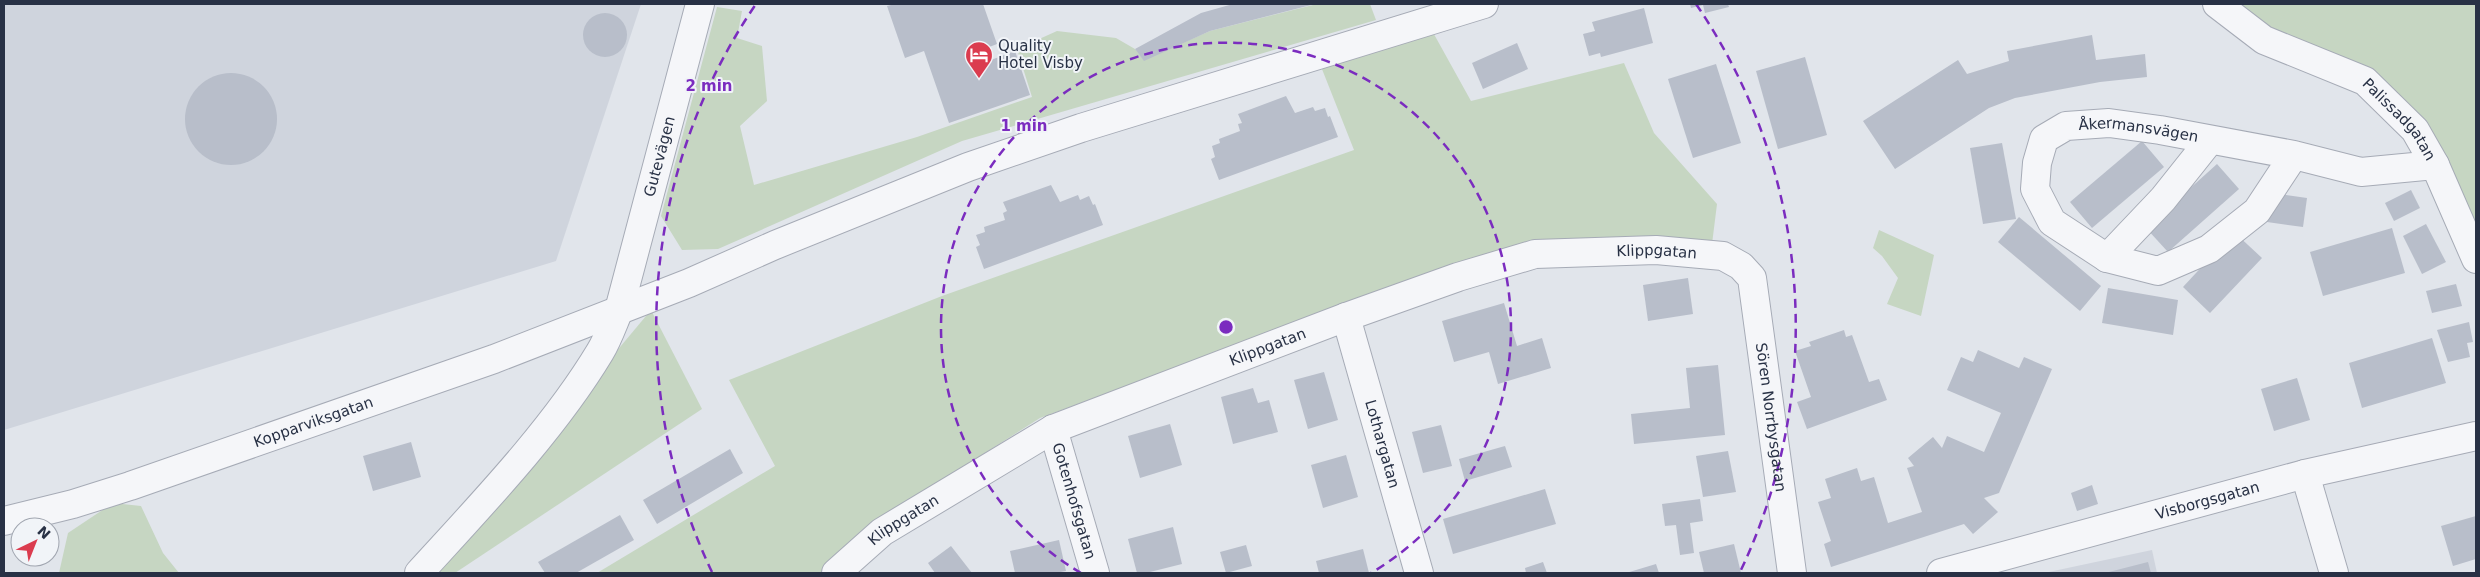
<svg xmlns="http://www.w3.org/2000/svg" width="2480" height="577" font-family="'DejaVu Sans',sans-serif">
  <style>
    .built { fill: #cfd4dd }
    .green { fill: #c6d6c2 }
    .building { fill: #b8beca }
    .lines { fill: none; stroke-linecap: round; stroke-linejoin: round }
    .minor-casing { stroke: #a6abb6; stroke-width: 30 }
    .minor { stroke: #f5f6f9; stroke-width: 28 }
    .ring { fill: none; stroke: #7b2cbf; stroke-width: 2.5; stroke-dasharray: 9 6 }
    .labels { text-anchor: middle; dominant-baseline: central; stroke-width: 4; stroke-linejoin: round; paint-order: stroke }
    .poi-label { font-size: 15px; fill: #283145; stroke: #f1f4f8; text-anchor: start }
    .street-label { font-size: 15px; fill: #283145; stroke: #f1f4f8 }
    .centre { fill: #7b2cbf; stroke: #f1f4f8; stroke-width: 2.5 }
    .ring-label { font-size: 15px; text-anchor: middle; font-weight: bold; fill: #7b2cbf; stroke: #f1f4f8; stroke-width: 4; stroke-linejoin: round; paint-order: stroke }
  </style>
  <rect width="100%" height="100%" fill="#e1e5eb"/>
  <g class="built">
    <path d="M4,4H641L556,261L4,430Z"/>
    <path d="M2152,550L2157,573H2044Z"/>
  </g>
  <g class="green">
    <path d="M1317,4H1370L1376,20L962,141L718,249L682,250L661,216L717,7L742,11L737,38L762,46L767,101L740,126L754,185L917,137L1032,97L1017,49L1057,31L1116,38L1135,49L1144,60L1210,31Z"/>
    <path d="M2240,4H2476V234L2428,130L2273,30Z"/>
    <path d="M1430,27L1471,101L1624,63L1654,133L1717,204L1712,244L1661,239L1343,306L1040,418L875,523L820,573H597L775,466L729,380L942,296L1354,150L1318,59Z"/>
    <path d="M1879,230L1934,255L1921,316L1887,304L1898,278L1882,256L1873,248Z"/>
    <path d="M651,310L702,409L455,573H431Z"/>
    <path d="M113,503L141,506L163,553L179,573H59L68,533Z"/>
  </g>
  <g class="building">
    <path d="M895,4H983L997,44L979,51L983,63L1015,51L1030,95L949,123L924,51L905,58L887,6Z"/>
    <path d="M1233,4H1315L1210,31L1144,61L1135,49L1201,13Z"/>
    <path d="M1690,4H1728L1729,7L1705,13L1703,5L1691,8Z"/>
    <path d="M1644,8L1653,43L1601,57L1600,53L1589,56L1583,34L1595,31L1592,22Z"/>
    <circle cx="605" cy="35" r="22"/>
    <path d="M2092,35L2096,60L2145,54L2147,77L2100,82L2015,98L1989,108L1895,169L1863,121L1958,60L1967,74L2009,61L2007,51Z"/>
    <path d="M1517,43L1528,69L1483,89L1472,63Z"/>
    <path d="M1805,57L1827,135L1778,149L1756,71Z"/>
    <path d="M1716,64L1741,143L1693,158L1668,79Z"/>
    <circle cx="231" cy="119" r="46"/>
    <path d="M1286,96L1295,113L1313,107L1315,111L1325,108L1328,117L1330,116L1338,137L1219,180L1211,159L1215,157L1212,146L1220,143L1219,139L1240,131L1238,124L1242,123L1238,114Z"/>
    <path d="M2142,141L2164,167L2092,228L2070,202Z"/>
    <path d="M2002,143L2016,219L1983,224L1970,148Z"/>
    <path d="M2217,164L2239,189L2168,252L2146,228Z"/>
    <path d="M1051,185L1060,202L1078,195L1080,200L1089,196L1093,205L1095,204L1103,225L984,269L976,247L980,245L976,235L985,232L984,227L1005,220L1003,213L1007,211L1003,202Z"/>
    <path d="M2411,190L2420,208L2394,221L2385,203Z"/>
    <path d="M2271,193L2307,198L2303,227L2267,222Z"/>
    <path d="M2019,217L2101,286L2080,311L1998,242Z"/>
    <path d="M2426,224L2446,262L2422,274L2403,236Z"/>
    <path d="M2392,228L2405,273L2323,296L2310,252Z"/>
    <path d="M2234,232L2262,258L2210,313L2183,287Z"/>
    <path d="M1688,278L1693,314L1648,321L1643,285Z"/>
    <path d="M2456,284L2462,306L2432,313L2426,291Z"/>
    <path d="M2108,288L2178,300L2173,335L2102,323Z"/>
    <path d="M1504,303L1517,346L1542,338L1551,368L1498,384L1489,352L1454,362L1442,321Z"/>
    <path d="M2469,322L2473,342L2467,343L2470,357L2448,362L2437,330Z"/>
    <path d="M1844,330L1846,337L1852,335L1869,382L1879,379L1887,400L1807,429L1797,402L1811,397L1795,351L1811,346L1809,342Z"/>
    <path d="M2432,338L2446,383L2362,408L2349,363Z"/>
    <path d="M1978,350L2019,368L2024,357L2052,369L1999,493L1984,498L1998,512L1973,534L1964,524L1831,567L1824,544L1831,541L1818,502L1831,498L1825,479L1857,468L1861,481L1874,477L1888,523L1922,512L1907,468L1914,466L1908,458L1933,437L1942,448L1947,436L1984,452L2001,413L1947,390L1961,357L1973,362Z"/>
    <path d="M1718,365L1725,435L1634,444L1631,414L1690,408L1686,368Z"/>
    <path d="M1324,372L1338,420L1308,429L1294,380Z"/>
    <path d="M2297,378L2310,420L2274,431L2261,389Z"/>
    <path d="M1253,388L1258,403L1269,400L1278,432L1233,444L1221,397Z"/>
    <path d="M1170,424L1182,465L1140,478L1128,436Z"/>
    <path d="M1441,425L1452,466L1423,473L1412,432Z"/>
    <path d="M411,442L421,477L373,491L363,456Z"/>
    <path d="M1505,446L1512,467L1465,481L1459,459Z"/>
    <path d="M730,449L743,473L657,524L643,500Z"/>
    <path d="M1728,451L1736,492L1703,497L1696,456Z"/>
    <path d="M1346,455L1358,497L1323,508L1311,465Z"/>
    <path d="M2092,485L2098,504L2077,511L2071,493Z"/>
    <path d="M1545,489L1556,524L1453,554L1443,519Z"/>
    <path d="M1700,499L1703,521L1690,523L1694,553L1680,555L1676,525L1665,526L1662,504Z"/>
    <path d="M620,515L634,540L576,573H545L538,562Z"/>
    <path d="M2476,516V559L2453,566L2441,526Z"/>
    <path d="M1173,527L1182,564L1146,573H1137L1128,539Z"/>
    <path d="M1059,540L1066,571L1055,573H1015L1010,551Z"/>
    <path d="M1734,544L1741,573H1704L1699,552Z"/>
    <path d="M1246,545L1252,566L1226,573L1220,552Z"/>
    <path d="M951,546L972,573H935L928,563Z"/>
    <path d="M1363,549L1369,573H1319L1316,561Z"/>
    <path d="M1543,562L1547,573H1526L1525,568Z"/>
    <path d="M2148,562L2151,573H2105Z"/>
    <path d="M1656,564L1659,573H1626Z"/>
  </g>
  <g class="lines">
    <g class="minor-casing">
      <g id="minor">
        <path id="s1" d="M2217,4L2264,40L2365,81L2415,130L2435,165L2476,259"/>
        <path id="s2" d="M2294,155L2257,211L2209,249L2158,271L2107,258L2052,222L2035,189L2037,163L2044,139L2066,126L2109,123L2160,130L2294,155L2361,172L2435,165"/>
        <path d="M2107,258L2163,199L2210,140"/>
        <path id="s3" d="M1346,317L1419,573"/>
        <path id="s4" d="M1053,429L1095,573"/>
        <path d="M2305,474L2334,573"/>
        <path id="s5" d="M4,521L73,504L130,486L494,359L689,283L775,245L968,167L1081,128L1484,4"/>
        <path id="s6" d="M419,573C481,505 553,430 600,352C608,339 613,324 619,310L700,4"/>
        <path id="s7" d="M836,573L882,532L1053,429L1346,317L1458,277L1535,254L1656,250L1723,256L1741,266L1752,278L1792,573"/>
        <path id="s8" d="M1941,573L2305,474L2476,436"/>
      </g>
    </g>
    <use href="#minor" class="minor"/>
  </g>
  <g class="ring">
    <path d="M1081 573A285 285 0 1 1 1371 573"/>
    <path d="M712 572A570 570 0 0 1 756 4M1696 4A570 570 0 0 1 1740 572"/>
  </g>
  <defs>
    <g id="hotel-pin" transform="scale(1.4375)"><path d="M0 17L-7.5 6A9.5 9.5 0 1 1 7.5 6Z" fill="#db3c4f" stroke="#f1f4f8"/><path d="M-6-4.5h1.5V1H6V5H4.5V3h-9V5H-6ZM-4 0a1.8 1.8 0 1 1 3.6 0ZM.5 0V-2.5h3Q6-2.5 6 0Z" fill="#fff"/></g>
  </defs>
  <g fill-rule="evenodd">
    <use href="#hotel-pin" x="979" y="55"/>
  </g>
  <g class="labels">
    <g class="poi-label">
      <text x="998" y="46">Quality<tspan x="998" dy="17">Hotel Visby</tspan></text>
    </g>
    <g class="street-label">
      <text stroke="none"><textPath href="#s1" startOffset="220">Palissadgatan</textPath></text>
      <text stroke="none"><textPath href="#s2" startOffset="489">Åkermansvägen</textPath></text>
      <text stroke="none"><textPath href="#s6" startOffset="491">Gutevägen</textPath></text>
      <text stroke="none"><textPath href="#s7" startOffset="896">Klippgatan</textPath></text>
      <text stroke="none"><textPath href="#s7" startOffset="491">Klippgatan</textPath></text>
      <text stroke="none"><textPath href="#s7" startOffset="1140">Sören Norrbysgatan</textPath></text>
      <text stroke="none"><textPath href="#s5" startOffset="325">Kopparviksgatan</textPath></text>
      <text stroke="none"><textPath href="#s3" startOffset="132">Lothargatan</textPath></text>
      <text stroke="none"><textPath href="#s4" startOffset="75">Gotenhofsgatan</textPath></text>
      <text stroke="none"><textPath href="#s8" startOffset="276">Visborgsgatan</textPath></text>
      <text stroke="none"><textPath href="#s7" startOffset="86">Klippgatan</textPath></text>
    </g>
  </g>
  <circle cx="1226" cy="327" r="8" class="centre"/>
  <g class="ring-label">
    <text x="709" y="91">2 min</text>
    <text x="1024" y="131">1 min</text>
  </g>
  <rect width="2480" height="577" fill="none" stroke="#283145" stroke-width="10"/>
  <g transform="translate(35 542) rotate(43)"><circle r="24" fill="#f1f4f8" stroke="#a1a6b0"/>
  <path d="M0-4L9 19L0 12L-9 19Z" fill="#db3c4f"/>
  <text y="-8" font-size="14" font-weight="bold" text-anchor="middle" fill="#283145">N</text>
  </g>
</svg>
